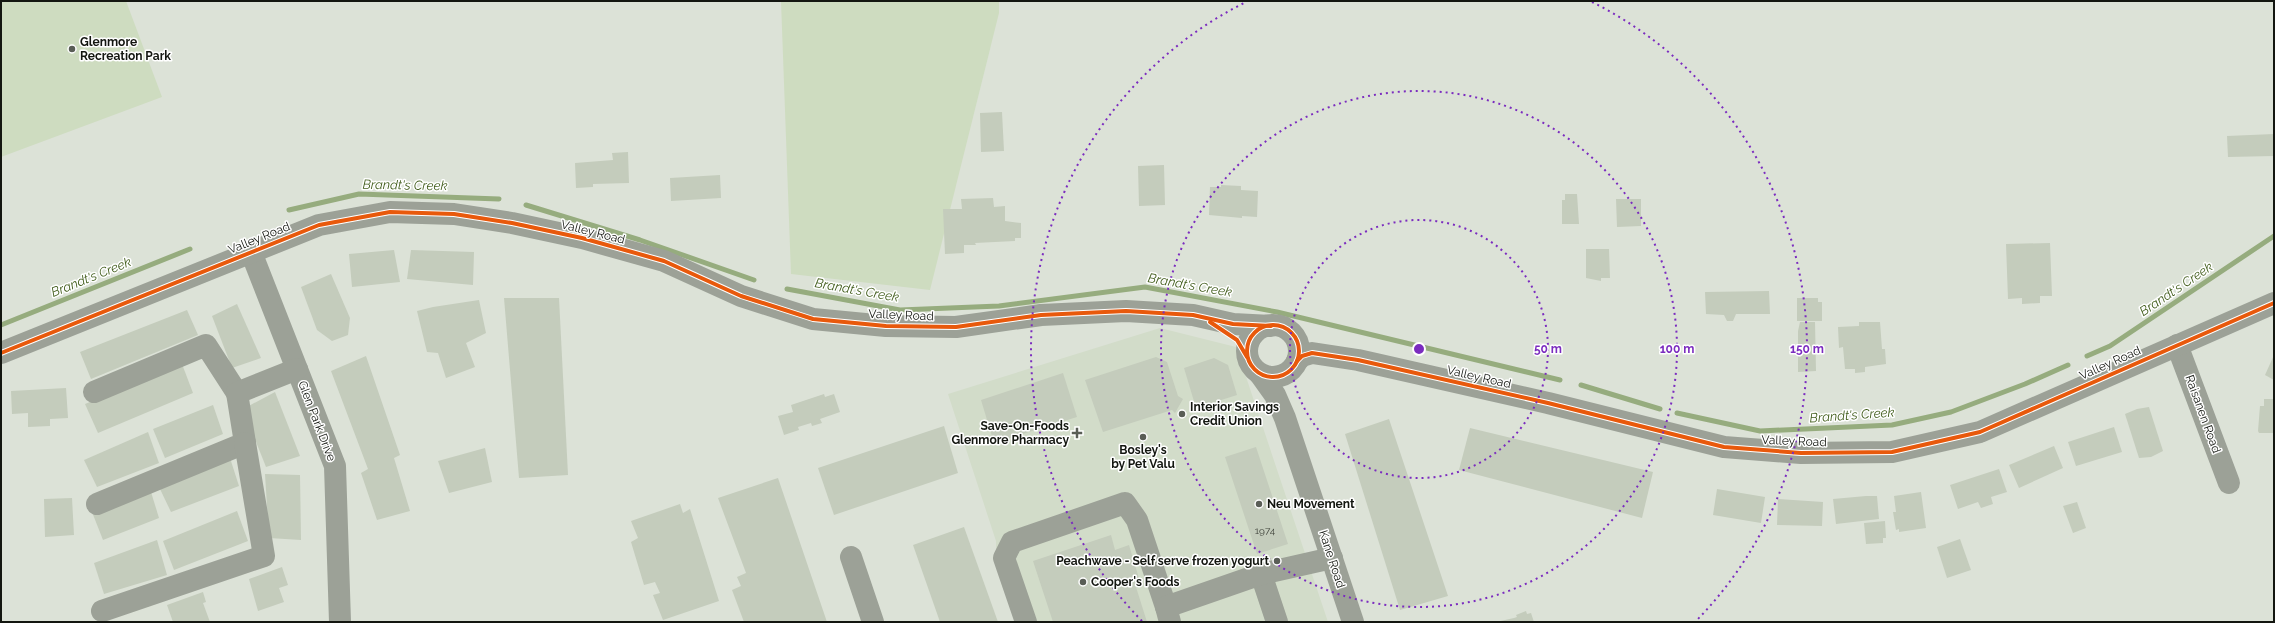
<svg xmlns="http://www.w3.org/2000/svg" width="2275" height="623" font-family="Raleway,sans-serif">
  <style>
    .built { fill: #d2dcc9 }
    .green { fill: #cedcc0 }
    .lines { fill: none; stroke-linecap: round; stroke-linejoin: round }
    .stream { stroke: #96ac7e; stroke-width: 5 }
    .building { fill: #c4ccbc }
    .minor { stroke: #9ca197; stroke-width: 22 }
    .cycleway-casing { stroke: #fff; stroke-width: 6 }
    .cycleway { stroke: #e8590c; stroke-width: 4 }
    .ring { fill: none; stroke: #7b2cbf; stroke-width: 2; stroke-dasharray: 2 4 }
    .poi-dot { fill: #595d56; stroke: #fff; stroke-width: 1.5 }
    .labels { text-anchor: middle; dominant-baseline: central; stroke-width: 3; stroke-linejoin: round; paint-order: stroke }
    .number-label { font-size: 10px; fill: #40443c }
    .poi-label { font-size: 12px; font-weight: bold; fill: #131610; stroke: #fff; text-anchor: start }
    .street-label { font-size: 12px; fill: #131610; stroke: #fff }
    .water-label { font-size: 13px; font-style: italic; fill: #3f5b19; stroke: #fff }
    .centre { fill: #7b2cbf; stroke: #fff; stroke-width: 2 }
    .ring-label { font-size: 12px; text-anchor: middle; font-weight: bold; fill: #7b2cbf; stroke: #fff; stroke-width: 3; stroke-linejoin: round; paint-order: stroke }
  </style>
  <rect width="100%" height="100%" fill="#dce2d7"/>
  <path class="built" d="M1160,328L1236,347L1328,622H1016L996,558V541L948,394Z"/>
  <g class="green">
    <path d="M1,1H126L162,97L1,157Z"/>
    <path d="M781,1H999V13L930,290L791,274Z"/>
  </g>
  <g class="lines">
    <g class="stream">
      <path d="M526,205L640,240L754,280"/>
      <path d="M289,210L359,194L499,199"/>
      <path d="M787,289L900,310L999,306L1145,287L1277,312L1560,380"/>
      <path d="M1,325L190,249"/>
      <path d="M2087,356L2110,346L2274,236"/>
      <path d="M1581,385L1660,409"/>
      <path d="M1677,413L1760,431L1892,425L1951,412L2025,384L2068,365"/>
    </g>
  </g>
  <g class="building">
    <path d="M1002,112L1004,151L981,152L980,113Z"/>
    <path d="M2274,134V156L2228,157L2227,136Z"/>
    <path d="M628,152L629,183L593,184V187L576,188L575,163L613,160L612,153Z"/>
    <path d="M1164,165L1165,205L1139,206L1138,166Z"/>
    <path d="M720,175L721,198L671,201L670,178Z"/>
    <path d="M1221,185L1241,186V190L1258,191L1257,217L1242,216V218L1209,215L1210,187H1221Z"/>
    <path d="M1565,194H1577L1579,224H1562V200H1565Z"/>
    <path d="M993,198L994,207L1005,206V221L1021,223V238H1015V241L975,243L976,245H964V253L945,254L943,209H962L961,199Z"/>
    <path d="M1616,199H1641V226L1617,227Z"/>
    <path d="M2050,243L2052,296H2040V303L2022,304V298L2008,299L2006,244Z"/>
    <path d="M1586,249H1609L1610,278H1601V281L1586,278Z"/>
    <path d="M394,250L400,282L352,287L349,254Z"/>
    <path d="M411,250L474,252L473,285L407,279Z"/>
    <path d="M331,274L350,318L348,335L332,341L317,330L301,287Z"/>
    <path d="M1769,291L1770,314H1736L1733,321H1727L1724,315L1706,314L1705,292Z"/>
    <path d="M504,298H559L568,475L519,478Z"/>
    <path d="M1797,298H1818V302H1822V321H1797Z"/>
    <path d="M479,300L486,333L466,343L475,367L446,378L438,353L427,352L417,311L433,307Z"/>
    <path d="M237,304L261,358L232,368L212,316Z"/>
    <path d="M187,310L198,335L91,379L80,352Z"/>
    <path d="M1800,322H1815L1816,371L1798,372V331Z"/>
    <path d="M1859,322H1880L1882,349H1885L1886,364L1865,367V372L1855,373V369H1845L1843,347L1839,348L1838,327L1859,326Z"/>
    <path d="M2274,355V380L2265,375Z"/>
    <path d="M366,356L400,455L394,458L410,511L377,520L361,473L368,469L331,371Z"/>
    <path d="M1156,357L1167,362L1178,396L1183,399L1175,413L1172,410L1103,432L1085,380Z"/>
    <path d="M1214,358L1228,365L1237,395L1196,408L1184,368Z"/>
    <path d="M182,364L193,393L98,433L85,404Z"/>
    <path d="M1063,373L1077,417L994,443L981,400Z"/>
    <path d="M66,388L68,418L50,419V426L28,427V413L12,414L11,391Z"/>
    <path d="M275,392L300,456L266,467L243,409Z"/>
    <path d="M824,394L825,397L834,394L840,412L820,419L822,423L812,426L811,423L798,427L799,430L784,435L778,416L793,412L791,405Z"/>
    <path d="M2264,399H2274V433H2259L2258,431L2260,406H2264Z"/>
    <path d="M213,405L223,434L165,458L153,429Z"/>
    <path d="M2149,407L2163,451L2151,457L2139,458L2125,414L2137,409Z"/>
    <path d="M1389,419L1448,596L1400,610L1345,434Z"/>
    <path d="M944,426L958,473L834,515L818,468Z"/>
    <path d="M2114,427L2122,452L2076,466L2068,442Z"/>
    <path d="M1470,428L1653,472L1642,518L1459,470Z"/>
    <path d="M148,432L159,463L97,487L84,460Z"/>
    <path d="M2054,446L2063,468L2019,488L2009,465Z"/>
    <path d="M1256,447L1288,544L1257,554L1225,457Z"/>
    <path d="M485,448L492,482L449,493L438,461Z"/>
    <path d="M230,458L239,486L171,512L160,489Z"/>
    <path d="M1999,469L2007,492L1991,497L1993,504L1981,508L1978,502L1958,509L1950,485Z"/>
    <path d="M265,474L300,475L301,540L269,538Z"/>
    <path d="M778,478L827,622H744L732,590L741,586L737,577L746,573L718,498Z"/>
    <path d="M1717,489L1765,497L1761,523L1713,515Z"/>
    <path d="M151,492L159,518L103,540L92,512Z"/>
    <path d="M1921,492L1926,528L1899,532V529L1896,530L1893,512H1896L1894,496Z"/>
    <path d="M1866,496H1877L1879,519L1836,524L1833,499Z"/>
    <path d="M72,498L74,535L45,537L44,499Z"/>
    <path d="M1778,499L1823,502L1822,526L1777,525Z"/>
    <path d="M2077,502L2086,528L2073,533L2063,506Z"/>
    <path d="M680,504L683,513L690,509L719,601L663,620L653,595L660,593L655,582L644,585L631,542L638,538L631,521Z"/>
    <path d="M237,511L248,541L174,570L163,541Z"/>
    <path d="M1885,521L1886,538H1883V543L1866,544L1864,523Z"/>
    <path d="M964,527L998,622H940L913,545Z"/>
    <path d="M1111,535L1115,550L1129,545L1141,585L1136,587L1147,622H1053L1033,561Z"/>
    <path d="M1960,539L1971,570L1947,578L1937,547Z"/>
    <path d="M157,540L167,575L104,594L94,563Z"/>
    <path d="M282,567L288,585L279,588L284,602L258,611L249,579Z"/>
    <path d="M203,592L206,602L203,603L210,622H173L167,605Z"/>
    <path d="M1526,611L1527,614L1531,613L1534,622H1496L1514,618L1517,617L1516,615Z"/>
  </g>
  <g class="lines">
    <g class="minor">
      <path d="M251,252L335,466L340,622"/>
      <circle cx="1273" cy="351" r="26"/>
      <path d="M2177,345L2229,483"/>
      <path d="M1,353L319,225L390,212L454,214L512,223L582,238L664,261L741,296L813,319L886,326L956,327L1041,315L1126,311L1193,315L1233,324L1271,326"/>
      <path d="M1297,361L1302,356L1312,353L1358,360L1548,403L1724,447L1801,453L1892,452L1980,432L2274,303"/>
      <path d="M1260,374L1275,395L1285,418L1353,622"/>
      <path d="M94,392L206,345L237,393"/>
      <path d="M97,504L245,443L237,393L297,369"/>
      <path d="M851,557L873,622"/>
      <path d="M1261,574L1277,622"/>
      <path d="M102,611L264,556L245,443"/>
      <path d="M1026,622L1004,558L1012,542L1125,503L1137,520L1166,607"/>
      <path d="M1170,622L1166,607L1261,574L1332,558"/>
    </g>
    <g class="cycleway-casing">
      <g id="cycleway">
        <path d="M1210,322L1237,340L1247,357"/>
        <circle cx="1273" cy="351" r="26"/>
        <path d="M1,353L319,225L390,212L454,214L512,223L582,238L664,261L741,296L813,319L886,326L956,327L1041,315L1126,311L1193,315L1233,324L1271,326"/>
        <path d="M1297,361L1302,356L1312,353L1358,360L1548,403L1724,447L1801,453L1892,452L1980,432L2274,303"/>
      </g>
    </g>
    <use href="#cycleway" class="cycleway"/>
  </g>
  <g class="ring">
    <circle cx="1419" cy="349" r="129"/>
    <circle cx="1419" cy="349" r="258"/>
    <path d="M1142 621A388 388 0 0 1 1246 2M1592 2A388 388 0 0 1 1696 621"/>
  </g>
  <g class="poi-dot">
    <circle cx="72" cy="49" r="4"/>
    <circle cx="1182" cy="414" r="4"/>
    <path d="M1075 427h4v4h4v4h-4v4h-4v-4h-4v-4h4z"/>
    <circle cx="1143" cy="437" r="4"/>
    <circle cx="1259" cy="504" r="4"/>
    <circle cx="1277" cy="561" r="4"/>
    <circle cx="1083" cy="582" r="4"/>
  </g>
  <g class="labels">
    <g class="number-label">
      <text x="1265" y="530">1974</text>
    </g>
    <g class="poi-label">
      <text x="80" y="42">Glenmore<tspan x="80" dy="14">Recreation Park</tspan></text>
      <text x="1190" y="407">Interior Savings<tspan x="1190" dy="14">Credit Union</tspan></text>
      <text x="1069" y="426" text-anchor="end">Save-On-Foods<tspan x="1069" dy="14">Glenmore Pharmacy</tspan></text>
      <text x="1143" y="450" text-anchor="middle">Bosley's<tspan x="1143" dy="14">by Pet Valu</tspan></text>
      <text x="1267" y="504">Neu Movement</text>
      <text x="1269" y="561" text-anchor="end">Peachwave - Self serve frozen yogurt</text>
      <text x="1091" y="582">Cooper's Foods</text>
    </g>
    <g class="street-label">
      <text transform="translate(593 232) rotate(14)">Valley Road</text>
      <text transform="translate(259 238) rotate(-22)">Valley Road</text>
      <text transform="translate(901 315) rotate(2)">Valley Road</text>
      <text transform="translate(2110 363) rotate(-24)">Valley Road</text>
      <text transform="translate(1479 377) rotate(13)">Valley Road</text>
      <text transform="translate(2203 414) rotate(70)">Raisanen Road</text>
      <text transform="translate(317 421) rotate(69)">Glen Park Drive</text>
      <text transform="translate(1794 441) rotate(2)">Valley Road</text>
      <text transform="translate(1332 559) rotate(72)">Kane Road</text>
    </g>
    <g class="water-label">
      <text transform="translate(405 185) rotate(1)">Brandt's Creek</text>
      <text transform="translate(91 277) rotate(-22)">Brandt's Creek</text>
      <text transform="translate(1190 285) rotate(10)">Brandt's Creek</text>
      <text transform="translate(2176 289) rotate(-34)">Brandt's Creek</text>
      <text transform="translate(857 290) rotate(10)">Brandt's Creek</text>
      <text transform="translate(1852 415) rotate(-4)">Brandt's Creek</text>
    </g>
  </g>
  <circle cx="1419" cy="349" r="6" class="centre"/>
  <g class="ring-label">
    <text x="1548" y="353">50 m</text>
    <text x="1677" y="353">100 m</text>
    <text x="1807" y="353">150 m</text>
  </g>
  <rect width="2275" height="623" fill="none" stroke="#131610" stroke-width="4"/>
</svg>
